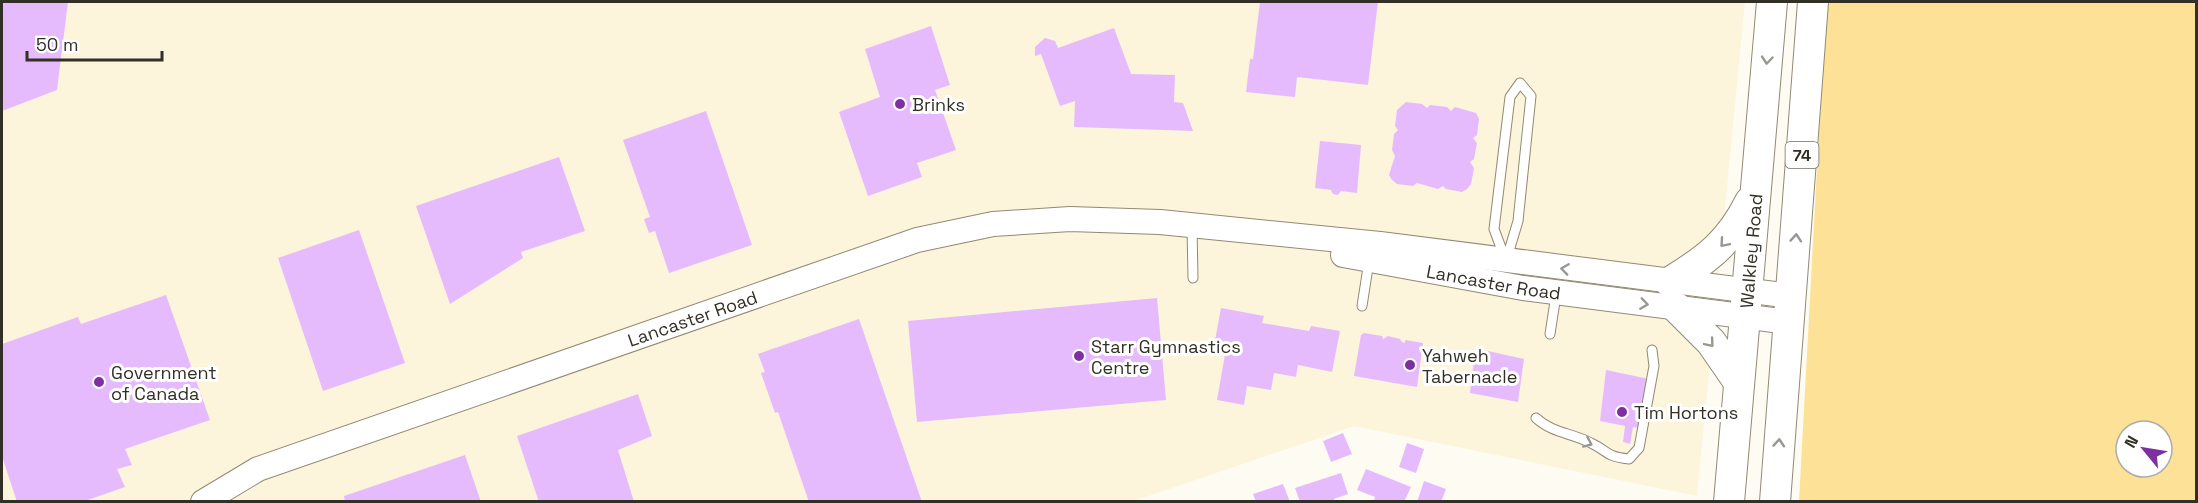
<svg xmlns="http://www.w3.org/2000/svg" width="2198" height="503" font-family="'Space Grotesk',sans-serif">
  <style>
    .built { fill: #fdf4dc }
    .green { fill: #fde197; fill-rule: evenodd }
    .building { fill: #e5bbfd }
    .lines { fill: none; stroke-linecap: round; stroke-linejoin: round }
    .service-casing { stroke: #918974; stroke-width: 11 }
    .tertiary-casing { stroke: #918974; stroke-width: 26 }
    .primary-casing { stroke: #918974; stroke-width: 32 }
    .service { stroke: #fff; stroke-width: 9 }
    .tertiary { stroke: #fff; stroke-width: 24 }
    .primary { stroke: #fff; stroke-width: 30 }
    .oneway { stroke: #989792 }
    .poi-dot { fill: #7e30a1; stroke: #fff; stroke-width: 2 }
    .labels { text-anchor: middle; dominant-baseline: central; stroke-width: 6; stroke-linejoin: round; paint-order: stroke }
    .shield { fill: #fff; stroke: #706d67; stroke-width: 1.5 }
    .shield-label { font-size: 16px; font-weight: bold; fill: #322f26 }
    .poi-label { font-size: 18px; fill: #322f26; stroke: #fff; text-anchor: start }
    .street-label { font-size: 18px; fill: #322f26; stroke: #fff }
  </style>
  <rect width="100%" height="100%" fill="#fefbf2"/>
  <path class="built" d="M2,2H1745L1697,496L1354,426L1134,501H2Z"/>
  <path class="green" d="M1826,2H2196V501L1799,502ZM2126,431H2162V467H2126Z"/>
  <g class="building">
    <path d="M2,2H68L57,90L2,111Z"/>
    <path d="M1260,2H1378L1368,85L1297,77L1295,97L1246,92L1250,59H1253Z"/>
    <path d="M931,26L950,85L935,90L956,150L917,163L922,177L868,196L839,112L880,97L865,49Z"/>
    <path d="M1114,28L1131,74L1175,75L1174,102L1183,103L1193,131L1074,127L1075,101L1060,106L1041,54L1035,56V47L1045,38L1055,41L1058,48Z"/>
    <path d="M1406,102L1422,104L1427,108L1430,105L1447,107L1451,111L1455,107L1476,113L1479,119L1477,135L1473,138L1477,143L1474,159L1470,162L1474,168L1471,184L1467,189L1462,192L1446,189L1443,186L1438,189L1417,183L1413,186L1397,184L1392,180L1389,175L1395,156L1392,150L1394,134L1398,130L1395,126L1397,110Z"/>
    <path d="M706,111L752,245L669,273L655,231L649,233L644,219L650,217L623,140Z"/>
    <path d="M1320,141L1361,145L1357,193L1341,191L1338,195L1333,194L1331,190L1315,188Z"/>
    <path d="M559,157L585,231L521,252L523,258L450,304L416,206Z"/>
    <path d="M359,230L405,363L323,391L278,258Z"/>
    <path d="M166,295L210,420L125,449L132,465L117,469L125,487L82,502H17L2,456V344L78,317L81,324Z"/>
    <path d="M1157,298L1166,400L917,422L908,321Z"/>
    <path d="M1221,308L1264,316L1262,323L1309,331L1311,326L1340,331L1332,372L1298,365L1296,377L1274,373L1271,390L1247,386L1244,405L1217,400L1226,349L1214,346Z"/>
    <path d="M859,319L922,502H809L778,412L775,413L761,373L765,372L758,354Z"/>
    <path d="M1364,333L1382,336L1383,339L1388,336L1400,339L1402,342L1405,343V340L1423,343L1417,387L1354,376L1361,335Z"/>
    <path d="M1479,349L1524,359L1518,402L1470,393L1475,352H1477Z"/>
    <path d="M1606,370L1649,379L1640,428L1633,427L1630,444L1623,442L1625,426L1600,421Z"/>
    <path d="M638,394L652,436L618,450L634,502H539L517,436Z"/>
    <path d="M1343,433L1352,454L1331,462L1323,441Z"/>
    <path d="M1407,443L1424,449L1416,473L1399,467Z"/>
    <path d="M465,455L481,502H345L344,496Z"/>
    <path d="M1366,469L1411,487L1404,502H1378L1374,500L1375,497L1357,490Z"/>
    <path d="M1341,473L1348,494L1334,499L1335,502H1300L1295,488Z"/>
    <path d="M1424,481L1446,489L1441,502H1417Z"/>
    <path d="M1283,484L1290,502H1256L1253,494Z"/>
  </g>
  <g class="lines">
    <g class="service-casing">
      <g id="service">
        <path d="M1520,83L1531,96L1518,221L1506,261L1494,229L1510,97Z"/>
        <path d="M1192,226L1193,278"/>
        <path d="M1362,306L1369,261"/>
        <path d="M1550,334L1556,295"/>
        <path d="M1536,418C1552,433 1572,433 1591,443C1610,452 1604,456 1629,459L1639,448L1654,366L1652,350"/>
      </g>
    </g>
    <g class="tertiary-casing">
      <g id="tertiary">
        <path id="s1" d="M1343,255L1523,288L1789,322"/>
        <path id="s2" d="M203,502L258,469L917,240L993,224L1070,219L1160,222L1380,244L1791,296"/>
      </g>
    </g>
    <g class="primary-casing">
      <g id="primary">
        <path d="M1670,282C1708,259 1730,242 1750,202"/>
        <path d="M1677,308L1711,342L1738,381"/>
        <path id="s3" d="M1729,502L1772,2"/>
        <path d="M1775,502L1813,2"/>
      </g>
    </g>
    <use href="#service" class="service"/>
    <use href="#tertiary" class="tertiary"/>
    <use href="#primary" class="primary"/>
  </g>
  <defs><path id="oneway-chevron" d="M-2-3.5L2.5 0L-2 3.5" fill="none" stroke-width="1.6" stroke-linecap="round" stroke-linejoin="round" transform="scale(1.5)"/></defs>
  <g class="oneway">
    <use href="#oneway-chevron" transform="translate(1767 60) rotate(95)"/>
    <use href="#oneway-chevron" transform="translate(1796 238) rotate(-86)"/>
    <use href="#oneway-chevron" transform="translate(1724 243) rotate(131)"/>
    <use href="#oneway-chevron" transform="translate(1565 269) rotate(-172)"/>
    <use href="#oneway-chevron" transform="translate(1644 304) rotate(8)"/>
    <use href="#oneway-chevron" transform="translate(1710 343) rotate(50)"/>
    <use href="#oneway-chevron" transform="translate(1588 443) rotate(24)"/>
    <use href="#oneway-chevron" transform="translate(1779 443) rotate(-86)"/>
  </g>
  <g class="poi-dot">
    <circle cx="900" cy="104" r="6"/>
    <circle cx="1079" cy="356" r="6"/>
    <circle cx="1410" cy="365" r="6"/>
    <circle cx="99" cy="382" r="6"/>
    <circle cx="1622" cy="412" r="6"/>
  </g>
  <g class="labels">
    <rect class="shield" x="1785.5" y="142" width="33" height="26" rx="4.5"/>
    <g class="shield-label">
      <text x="1802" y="155">74</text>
    </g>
    <g class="poi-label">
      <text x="912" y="104">Brinks</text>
      <text x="1091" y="346">Starr Gymnastics<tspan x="1091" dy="21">Centre</tspan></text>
      <text x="1422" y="355">Yahweh<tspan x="1422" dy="21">Tabernacle</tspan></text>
      <text x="111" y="372">Government<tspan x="111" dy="21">of Canada</tspan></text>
      <text x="1634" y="412">Tim Hortons</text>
    </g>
    <g class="street-label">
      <text stroke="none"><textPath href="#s3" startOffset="252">Walkley Road</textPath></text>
      <text stroke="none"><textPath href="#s1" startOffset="153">Lancaster Road</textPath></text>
      <text stroke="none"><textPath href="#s2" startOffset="524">Lancaster Road</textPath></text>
    </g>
  </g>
  <rect width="2198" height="503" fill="none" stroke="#322f26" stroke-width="6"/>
  <g transform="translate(2144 449) rotate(300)"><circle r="28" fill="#ffffff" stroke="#adaca8" stroke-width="1.5"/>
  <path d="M0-4.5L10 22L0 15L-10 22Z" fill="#7e30a1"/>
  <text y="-9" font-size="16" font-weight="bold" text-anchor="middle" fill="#322f26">N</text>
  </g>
  <path d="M27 51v9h135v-9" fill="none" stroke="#322f26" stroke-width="3"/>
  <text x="36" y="51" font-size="18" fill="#322f26" stroke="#ffffff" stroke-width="4.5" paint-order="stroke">50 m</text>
</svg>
